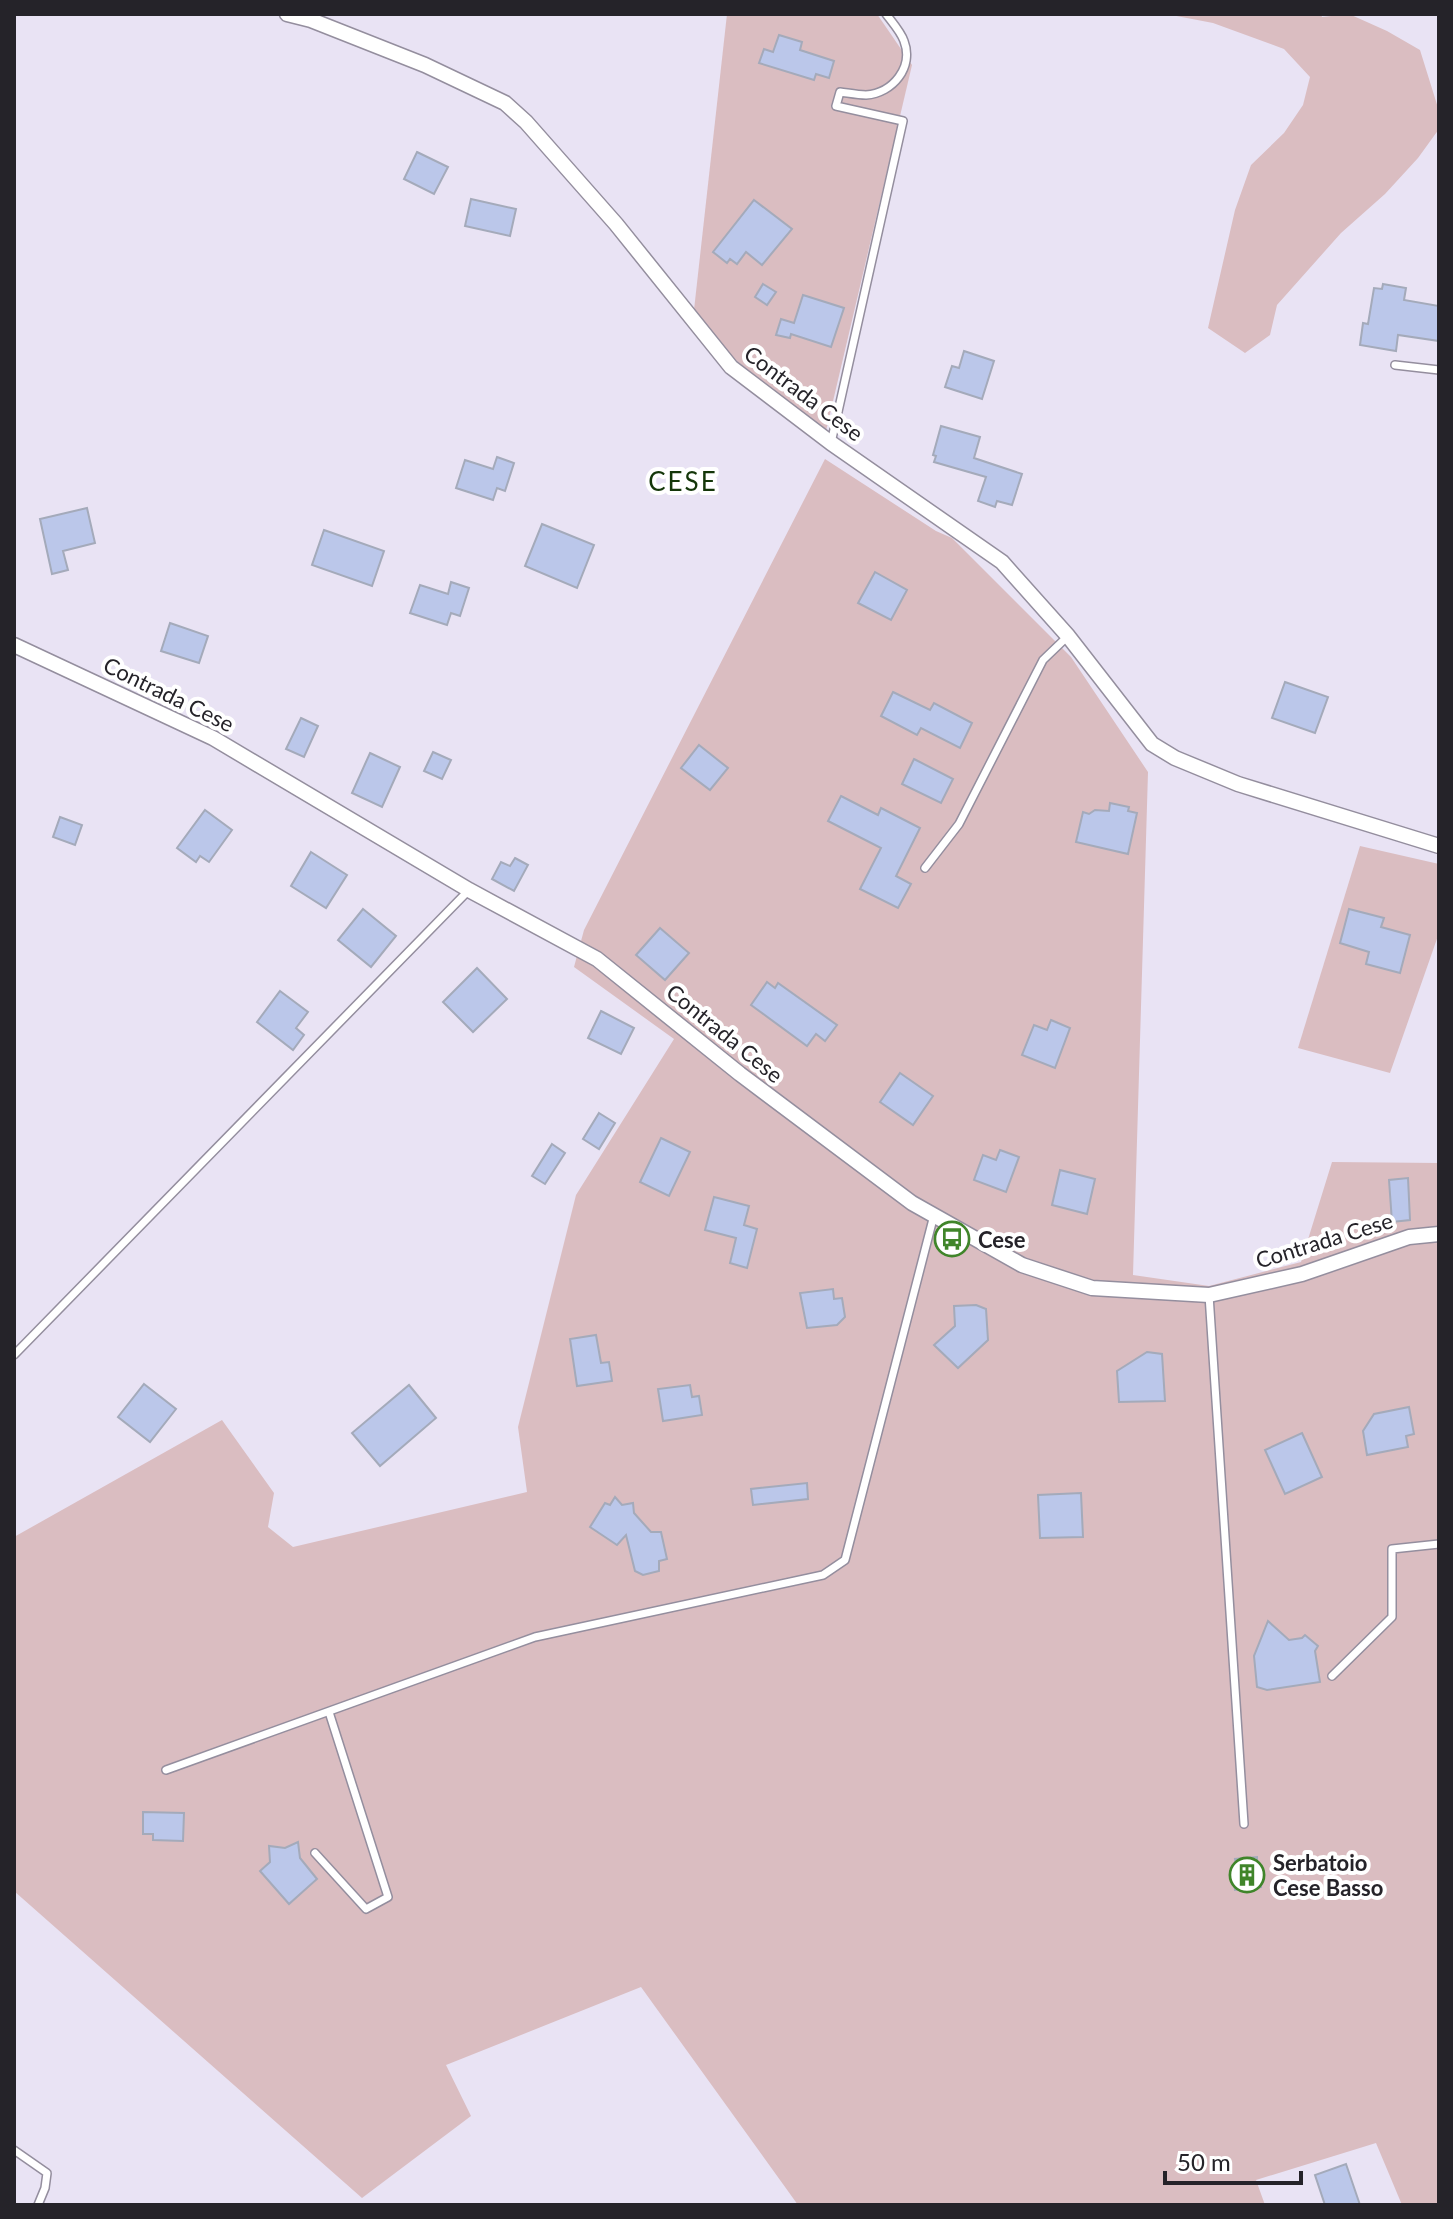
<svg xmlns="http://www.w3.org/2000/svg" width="1453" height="2219" font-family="Lato,sans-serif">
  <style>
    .green { fill: #dabdc1 }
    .building { fill: #bbc7ea; stroke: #a4aaba; stroke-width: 2 }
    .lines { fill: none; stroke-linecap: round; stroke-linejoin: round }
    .lane-casing { stroke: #948e9e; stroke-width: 10 }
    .street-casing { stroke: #948e9e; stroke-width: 17 }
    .lane { stroke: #fff; stroke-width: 7 }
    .street { stroke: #fff; stroke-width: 14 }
    .labels { text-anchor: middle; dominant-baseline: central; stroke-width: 8; stroke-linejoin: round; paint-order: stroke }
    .street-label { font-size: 22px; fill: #252329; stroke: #fff }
    .poi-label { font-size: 22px; font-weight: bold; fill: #252329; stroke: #fff; text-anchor: start }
    .quarter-label { font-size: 26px; letter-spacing: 2px; fill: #143609; stroke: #fff }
  </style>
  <rect width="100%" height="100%" fill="#e9e3f4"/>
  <g class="green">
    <path d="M727,14H877L912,65L826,431L733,358L694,310Z"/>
    <path d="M1166,14H1321L1322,17L1349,14L1387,31L1420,50L1439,111V129L1418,158L1385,194L1341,233L1277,305L1270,335L1245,353L1208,328L1235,210L1251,165L1284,133L1303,105L1310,77L1284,49L1213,23Z"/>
    <path d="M825,459L936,531L952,538L1071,657L1148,772L1133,1275L1209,1286L1301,1262L1332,1162L1439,1163V2205H1402L1376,2143L1256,2180L1265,2205H798L641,1987L446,2065L471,2116L362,2198L14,1891V1537L222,1420L274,1493L268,1527L293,1547L527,1492L518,1427L576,1195L674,1039L574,967L584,930Z"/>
    <path d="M1360,846L1439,864V933L1390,1073L1298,1048Z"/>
  </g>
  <g class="building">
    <path d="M779,35L802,42L800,50L834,61L829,78L816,74L814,80L759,63L764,49L773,52Z"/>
    <path d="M417,152L448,167L434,194L404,179Z"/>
    <path d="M471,199L516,209L510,236L465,226Z"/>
    <path d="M754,200L792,229L762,265L746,252L737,264L730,259L727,263L713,252Z"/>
    <path d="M763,284L776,292L767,305L755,297Z"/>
    <path d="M1383,284L1406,288L1404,300L1439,306V341L1398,335L1396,351L1360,345L1363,323L1368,324L1374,288L1382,289Z"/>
    <path d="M803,295L844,308L831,347L791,334L790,338L776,335L781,319L794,323Z"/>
    <path d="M964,351L994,361L982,399L945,387L952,366L959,368Z"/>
    <path d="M941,426L980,437L974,458L1022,474L1012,505L997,501L995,507L978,501L986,477L934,462L936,456L933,455Z"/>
    <path d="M497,457L514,463L505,491L497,488L493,500L456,488L465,460L493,469Z"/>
    <path d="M87,508L95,543L63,551L68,570L52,574L40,519Z"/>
    <path d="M542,524L594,545L577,588L525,566Z"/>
    <path d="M324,530L384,551L372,586L312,565Z"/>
    <path d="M875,572L907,590L891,620L858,603Z"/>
    <path d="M451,582L469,588L460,616L451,613L447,625L410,613L420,585L448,594Z"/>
    <path d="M170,623L208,636L199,663L161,651Z"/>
    <path d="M1285,682L1328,697L1315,733L1272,718Z"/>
    <path d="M893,692L930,710L934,703L972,723L960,748L921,728L917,735L881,716Z"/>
    <path d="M301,718L318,726L304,757L286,749Z"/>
    <path d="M699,745L728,768L710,790L681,768Z"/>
    <path d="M433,752L451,760L442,779L424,771Z"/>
    <path d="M370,753L400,767L382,807L352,793Z"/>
    <path d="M914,759L953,779L941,803L902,784Z"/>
    <path d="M841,796L878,815L881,808L920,828L896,876L911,884L898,908L860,889L881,848L828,821Z"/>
    <path d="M1110,803L1129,807L1128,811L1137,813L1128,854L1076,842L1083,812L1089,814L1095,810L1109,811Z"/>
    <path d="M205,810L232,830L209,862L200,856L196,862L177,848Z"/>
    <path d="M60,817L82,825L75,845L53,837Z"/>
    <path d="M311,852L347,875L326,908L291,886Z"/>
    <path d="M515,858L528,865L514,891L492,879L501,862L510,866Z"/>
    <path d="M363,909L396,936L371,967L338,940Z"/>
    <path d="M1349,909L1384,918L1381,927L1410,935L1400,973L1366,964L1369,952L1340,943Z"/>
    <path d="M660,928L689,953L665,980L636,955Z"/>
    <path d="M477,968L507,999L473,1032L443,1002Z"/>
    <path d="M767,982L775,988L778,983L837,1025L825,1041L816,1034L807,1046L751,1005Z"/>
    <path d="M280,991L308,1012L296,1028L304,1035L293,1050L257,1022Z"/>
    <path d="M601,1011L634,1028L621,1054L588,1038Z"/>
    <path d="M1051,1020L1070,1028L1055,1068L1022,1055L1034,1025L1047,1030Z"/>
    <path d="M900,1073L933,1096L913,1125L880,1102Z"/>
    <path d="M599,1113L615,1123L599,1149L583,1139Z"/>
    <path d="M661,1138L690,1152L669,1196L640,1182Z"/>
    <path d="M552,1144L565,1153L545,1184L532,1176Z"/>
    <path d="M1000,1150L1019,1157L1006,1192L974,1180L983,1155L996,1160Z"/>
    <path d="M1060,1170L1095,1179L1087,1214L1052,1205Z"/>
    <path d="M1408,1178L1410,1220L1392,1222L1389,1180Z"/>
    <path d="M714,1197L749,1206L744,1225L757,1229L747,1268L730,1263L736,1238L705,1230Z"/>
    <path d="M833,1289L834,1299L842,1298L845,1317L837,1325L807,1328L800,1293Z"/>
    <path d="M976,1305L986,1309L988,1340L958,1368L934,1345L955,1326L954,1306Z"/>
    <path d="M596,1335L601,1363L609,1362L612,1381L577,1386L570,1339Z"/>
    <path d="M1147,1352L1162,1354L1165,1401L1119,1402L1117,1371Z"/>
    <path d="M144,1384L176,1409L150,1442L118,1417Z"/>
    <path d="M409,1385L436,1418L380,1466L352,1433Z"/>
    <path d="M690,1385L692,1397L699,1396L702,1415L663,1421L658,1389Z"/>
    <path d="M1409,1407L1414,1434L1406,1436L1408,1447L1367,1455L1363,1431L1374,1414Z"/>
    <path d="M1302,1433L1322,1477L1285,1494L1265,1450Z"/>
    <path d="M807,1483L808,1499L753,1505L751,1489Z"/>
    <path d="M1081,1493L1083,1537L1040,1538L1038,1495Z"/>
    <path d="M615,1497L622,1505L633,1503L634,1513L651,1532H661L667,1559L659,1561V1571L643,1575L635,1571L626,1535L617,1545L590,1527L605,1503L610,1505Z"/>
    <path d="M1268,1621L1289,1640L1302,1638L1305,1635L1318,1646L1315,1651L1320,1682L1267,1690L1257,1687L1254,1656Z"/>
    <path d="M143,1812L184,1813L183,1841L153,1840V1834H143Z"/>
    <path d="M298,1842L300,1858L317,1879L289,1904L260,1871L270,1862L269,1846L285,1848Z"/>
    <path d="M1257,1857V1864H1260L1261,1887L1235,1890L1233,1871V1866L1236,1865L1235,1859Z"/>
    <path d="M1346,2164L1360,2205H1325L1315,2175Z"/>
  </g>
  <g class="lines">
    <g class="lane-casing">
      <g id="lane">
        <path d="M1395,365L1439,370"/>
        <path d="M831,443L903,121L836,106L840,92C848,93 858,95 866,95C893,93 914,67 904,41C901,32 892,22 886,14"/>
        <path d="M925,868L959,824L1043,660L1068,636"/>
        <path d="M1209,1295L1244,1824"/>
        <path d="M14,1355L469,890"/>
        <path d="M1332,1676L1392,1617V1549L1439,1544"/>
        <path d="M166,1770L535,1637L823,1575L845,1560L934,1215"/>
        <path d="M315,1853L366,1909L388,1897L329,1712"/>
        <path d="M14,2150L47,2173L45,2188L38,2205"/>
      </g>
    </g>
    <g class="street-casing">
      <g id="street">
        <path d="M287,14L311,20L425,65L505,103L526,122L616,224L731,367L831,443L1002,562L1068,636L1152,744L1175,758L1238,784L1439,846"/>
        <path d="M14,645L213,738L469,890L597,959L740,1074L912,1203L1022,1265L1092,1288L1209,1295L1302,1274L1409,1237L1439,1234"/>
      </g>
    </g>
    <use href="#lane" class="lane"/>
    <use href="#street" class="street"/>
  </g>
  <defs>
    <g id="bus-ring" transform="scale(1.8)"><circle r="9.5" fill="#fff" stroke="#40852a" stroke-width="1.5"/><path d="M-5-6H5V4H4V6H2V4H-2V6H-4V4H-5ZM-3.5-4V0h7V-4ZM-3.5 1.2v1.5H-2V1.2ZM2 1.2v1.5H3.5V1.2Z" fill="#40852a"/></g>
    <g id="building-ring" transform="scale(1.8)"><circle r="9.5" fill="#fff" stroke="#40852a" stroke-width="1.5"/><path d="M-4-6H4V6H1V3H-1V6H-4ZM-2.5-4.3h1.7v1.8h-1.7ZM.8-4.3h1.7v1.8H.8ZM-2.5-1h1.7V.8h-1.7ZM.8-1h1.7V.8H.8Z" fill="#40852a"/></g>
  </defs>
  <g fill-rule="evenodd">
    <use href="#bus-ring" x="952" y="1239"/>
    <use href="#building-ring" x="1247" y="1875"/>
  </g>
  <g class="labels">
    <g class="street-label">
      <text transform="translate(804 393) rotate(37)">Contrada Cese</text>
      <text transform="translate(169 694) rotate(26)">Contrada Cese</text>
      <text transform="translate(725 1033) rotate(39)">Contrada Cese</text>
      <text transform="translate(1324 1240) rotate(-17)">Contrada Cese</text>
    </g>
    <g class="poi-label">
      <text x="978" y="1239">Cese</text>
      <text x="1273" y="1862">Serbatoio<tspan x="1273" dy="25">Cese Basso</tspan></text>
    </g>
    <g class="quarter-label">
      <text x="683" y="481">CESE</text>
    </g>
  </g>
  <rect width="1453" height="2219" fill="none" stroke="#252329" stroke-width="32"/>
  <path d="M1165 2171v12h136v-12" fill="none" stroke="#252329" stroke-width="4"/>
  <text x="1177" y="2171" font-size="24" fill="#252329" stroke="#ffffff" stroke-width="6" paint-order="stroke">50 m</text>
</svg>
